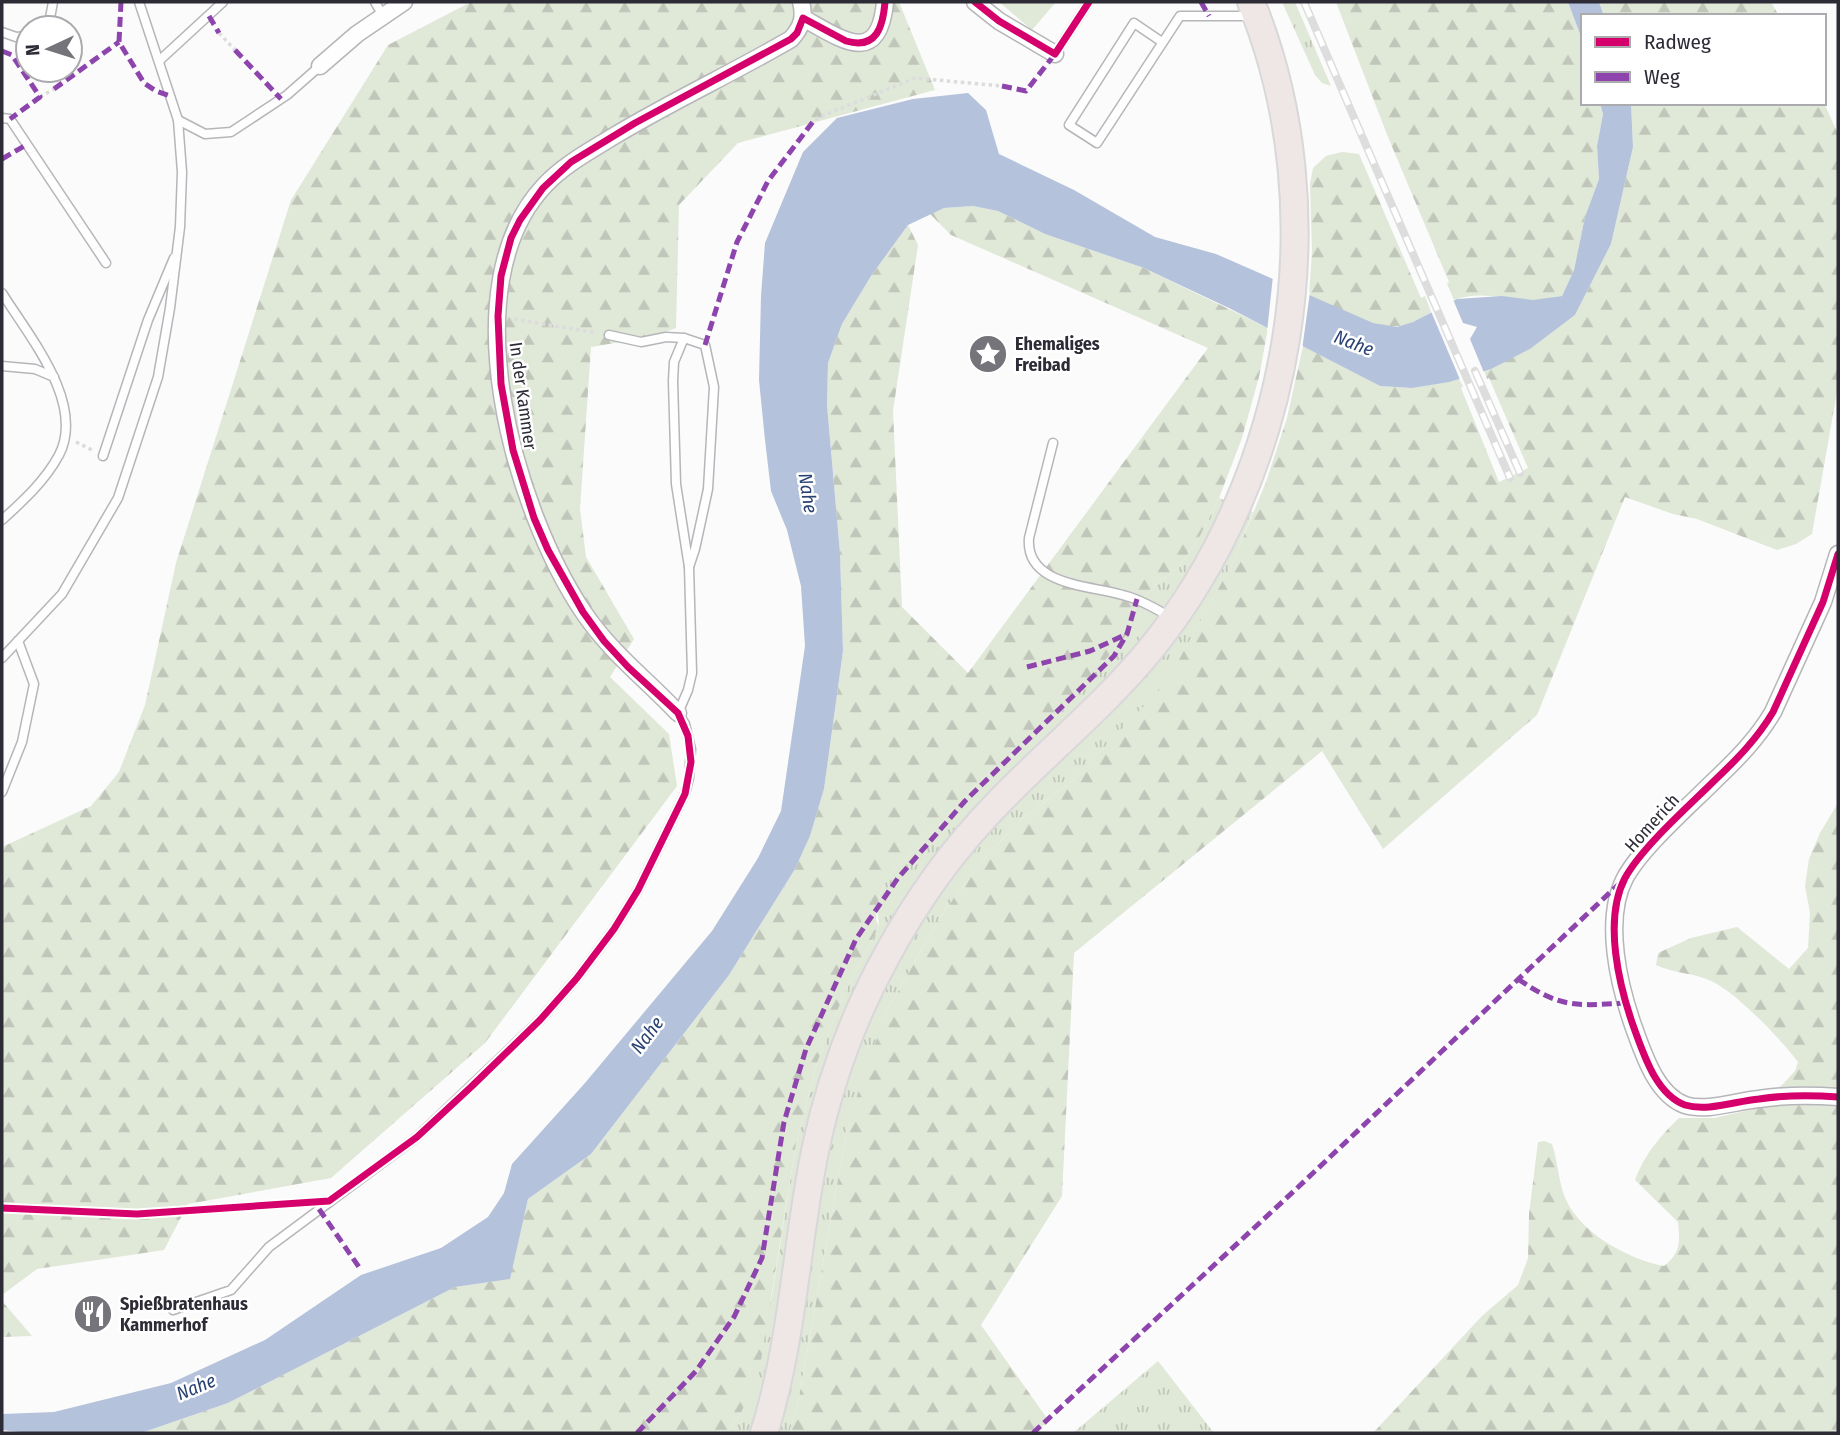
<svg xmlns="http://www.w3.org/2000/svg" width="1840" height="1435" font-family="'Fira Sans Condensed',sans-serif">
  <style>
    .grass { fill: url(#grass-tufts) }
    .forest { fill: url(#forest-firs) }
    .garden { fill: #e0e8d8 }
    .water { fill: #b4c2dc }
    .pier { fill: #fbfbfb }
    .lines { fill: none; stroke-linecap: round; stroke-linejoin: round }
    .lane-casing { stroke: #b6b5ba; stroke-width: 11 }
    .street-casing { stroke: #b6b5ba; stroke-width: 19 }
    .primary-casing { stroke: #d8d7d9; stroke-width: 30 }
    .path { stroke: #dcdcdd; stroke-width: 3.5; stroke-dasharray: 3.5 3.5; stroke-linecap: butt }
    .lane { stroke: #fefefe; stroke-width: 8 }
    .street { stroke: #fefefe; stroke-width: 16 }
    .primary { stroke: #efe7e5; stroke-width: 26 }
    .rail-casing { stroke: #ddddde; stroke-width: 8 }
    .rail { stroke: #fff; stroke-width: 5; stroke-dasharray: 16; stroke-linecap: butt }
    .quiet { stroke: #8e44ad; stroke-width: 5; stroke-dasharray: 10 5; stroke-linecap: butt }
    .cycleway-casing { stroke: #fff; stroke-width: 11 }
    .cycleway { stroke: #d6006c; stroke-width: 7 }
    .labels { text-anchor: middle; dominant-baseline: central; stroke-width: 5; stroke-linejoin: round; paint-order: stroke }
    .poi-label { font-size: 18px; font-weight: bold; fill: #2d2b35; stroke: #fff; text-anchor: start }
    .street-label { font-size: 18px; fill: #2d2b35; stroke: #fff }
    .water-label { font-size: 19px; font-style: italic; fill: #2a4374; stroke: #fff }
  </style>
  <defs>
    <pattern id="grass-tufts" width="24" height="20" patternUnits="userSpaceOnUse" patternTransform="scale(1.75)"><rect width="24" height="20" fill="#e0e8d8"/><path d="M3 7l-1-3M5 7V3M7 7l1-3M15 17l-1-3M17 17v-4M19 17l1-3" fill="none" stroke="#c0c7ba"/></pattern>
    <pattern id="forest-firs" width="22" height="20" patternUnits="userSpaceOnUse" patternTransform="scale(1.75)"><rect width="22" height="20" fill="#e0e8d8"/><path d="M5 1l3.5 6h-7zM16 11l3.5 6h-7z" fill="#c0c7ba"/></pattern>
  </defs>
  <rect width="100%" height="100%" fill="#fbfbfb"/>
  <g class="grass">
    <path d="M1282,2H1295L1331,86L1322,83L1315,75Z"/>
    <path d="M1219,498L1253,512L1232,564L1166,684L1070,783L1024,817L984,859L942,914L888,1009L847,1129L797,1408L789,1433H727L740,1415L772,1295L796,1144L817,1063L844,994L879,926L877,906L882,888L893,871L922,844L974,787L1064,709L1128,633L1135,609L1152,588L1179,567L1200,536Z"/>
    <path d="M1158,1361L1214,1433H1073Z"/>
  </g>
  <g class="forest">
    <path d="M471,2H899L935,90L738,143L679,205L676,328L651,337L591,347L580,509L586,557L634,639L610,677L669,734L677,786L485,1043L331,1178L188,1204L164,1250L37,1269L2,1295V847L91,806L119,772L145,705L176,563L291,200L388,45Z"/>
    <path d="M1336,2H1568L1583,42V103H1600L1603,114L1597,146L1599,179L1585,217L1574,270L1562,296C1553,297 1543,300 1534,300C1507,300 1480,290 1454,300L1447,284L1449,282L1388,137Z"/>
    <path d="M1599,2H1771L1779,16H1604Z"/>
    <path d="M1631,103H1824L1838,134V386L1812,534L1796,544L1777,550L1697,519L1673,514L1625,497L1537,715L1383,849L1322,751L1074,953L1062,1196L981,1325L1049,1421L1034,1433H789L797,1408L847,1129L863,1076L888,1009L942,914L984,859L1024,817L1070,783L1166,683L1232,564L1266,482L1287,418L1303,346L1380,386L1412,388L1459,379L1463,386L1461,388L1499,482L1528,468L1489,378L1487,379L1484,371L1530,349L1575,315L1611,244L1633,147Z"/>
    <path d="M1342,152L1359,154L1421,298L1425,296L1431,312C1421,318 1412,324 1400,326C1375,330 1332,306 1309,296L1312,251L1310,184L1313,168L1326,156Z"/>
    <path d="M973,206L998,211L1045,234L1144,268L1268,328L1259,377L1242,438L1219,498L1200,536L1179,567L1152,588L1135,609L1128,633L1064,709L974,787L922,844L893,871L882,888L877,906L876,920L879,926L844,994L817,1063L796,1144L759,1372L740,1415L727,1433H141L228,1403L455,1287L509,1279L528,1199L591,1154L729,975L795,869L810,836L824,789L843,651L840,553L827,405L828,363L842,324L871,276L908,225L918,245L893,411L902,607L968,673L1208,348L951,235L929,213L944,208Z"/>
    <path d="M1838,803V1433H1373L1482,1316L1518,1285L1528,1258L1529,1214L1538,1142L1544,1141L1552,1144C1557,1159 1558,1176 1563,1192C1575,1231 1627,1259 1664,1266C1681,1253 1680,1242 1678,1222L1635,1180C1644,1155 1660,1136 1679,1118H1714L1754,1109L1783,1084L1795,1071L1798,1062C1782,1040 1734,990 1709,980C1693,973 1673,973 1656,965L1658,953L1691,938L1737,927L1789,969L1808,948L1810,913L1805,886L1809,859L1820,833Z"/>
    <path d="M2,1301L32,1336L2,1337Z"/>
  </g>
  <path class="garden" d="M999,2H1056L1032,30Z"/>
  <g class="water">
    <path d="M1568,2H1599L1604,16H1583V42Z"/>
    <path d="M968,93L986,110L999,154L1074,190L1155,237L1216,254L1373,323L1397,327L1413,322L1457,299L1502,296L1533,300L1562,296L1574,270L1585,217L1599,179L1597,146L1603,114L1600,103H1631L1633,147L1611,244L1575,315L1530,349L1491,369L1449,382L1412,388L1380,386L1231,309L1144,268L1045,234L998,211L973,206L944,208L908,225L871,276L842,324L828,363L827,405L840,553L843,651L824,789L810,836L795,869L729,975L591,1154L528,1199L510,1279L455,1287L228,1403L141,1433H30L2,1430V1414L54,1412L171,1383L265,1340L361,1275L441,1248L488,1217L504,1193L512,1164L585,1083L712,931L758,858L781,811L805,646L801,586L787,530L771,491L765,440L759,380L761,296L765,243L803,152L837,118L913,99Z"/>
  </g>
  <g class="pier">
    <path d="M1273,276L1310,292L1302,350L1267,332Z"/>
    <path d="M1452,297L1463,323L1477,327L1470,339L1485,375L1461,382L1430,309Z"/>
  </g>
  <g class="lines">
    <g class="lane-casing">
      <g id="lane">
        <path d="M375,2L383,16"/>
        <path d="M43,28L50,18L53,2"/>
        <path d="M2,32L16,37L28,36"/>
        <path d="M1162,42L1134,23L1069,125L1097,143L1180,16H1250"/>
        <path d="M1055,54L1089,2"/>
        <path d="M160,60L223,2"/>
        <path d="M2,118L10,119L106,263"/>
        <path d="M178,120L205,134L231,132L287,95L320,66"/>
        <path d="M2,293C28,335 86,403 59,455C45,481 23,501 2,520"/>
        <path d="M684,338L674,362L673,381L676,484L689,567"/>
        <path d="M2,366L35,369L54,377"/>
        <path d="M1053,443L1029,538C1025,587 1093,585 1126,596C1142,600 1156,609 1170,617"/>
        <path d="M103,456L148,320L174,258"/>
        <path d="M2,658L62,594L118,498L158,377L170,308L180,227L182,172L178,120L139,2"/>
        <path d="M2,792L22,742L34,684L18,641"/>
        <path d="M173,1310L231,1290L269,1247L417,1137L540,1020L577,978L614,929L638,890L685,794L689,778L691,749L685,724L678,713L688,690L692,673L689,567L695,549L708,489L714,387L705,345L684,338L666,337L641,342L609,335"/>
      </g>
    </g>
    <g class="street-casing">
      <g id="street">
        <path d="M975,2L999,21L1055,54"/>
        <path d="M803,18C841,39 879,68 885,2"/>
        <path d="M320,66L357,34L404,2"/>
        <path d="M1838,554L1823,602L1773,712C1757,739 1737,759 1715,780C1689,806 1642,847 1625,878C1603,920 1619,986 1634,1028C1644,1055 1656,1094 1685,1105C1707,1112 1736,1101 1759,1099C1785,1095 1812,1095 1838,1097"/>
        <path d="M678,713C645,678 612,654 584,613C515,511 449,286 545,185C565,164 590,151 614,136C672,101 733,73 791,39C802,27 805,17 801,2"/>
      </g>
    </g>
    <g class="primary-casing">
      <path id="primary" d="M764,1433C793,1341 796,1245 815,1151C829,1084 853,1017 886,957C916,901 954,848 998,803C1048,751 1104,706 1150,650C1292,475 1337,212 1251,2"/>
    </g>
    <g class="path">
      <path d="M219,33L235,50"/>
      <path d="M40,97L54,89"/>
      <path d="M815,119L915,78L1002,86"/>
      <path d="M514,319L597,333"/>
      <path d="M76,442L94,451"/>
    </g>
    <use href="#lane" class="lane"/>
    <use href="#street" class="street"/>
    <use href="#primary" class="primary"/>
    <g class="rail-casing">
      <g id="rail">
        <path d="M1304,2L1510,478"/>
        <path d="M1475,371L1520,473"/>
      </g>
    </g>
    <use href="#rail" class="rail"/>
    <g class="quiet">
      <path d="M121,2L119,42L144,83L156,91L170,96"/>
      <path d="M1201,2L1209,16"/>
      <path d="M209,16L219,33"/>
      <path d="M235,50L281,99"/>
      <path d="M2,51L12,55L40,97L10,119"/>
      <path d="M1002,86L1026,91L1055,54"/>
      <path d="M54,89L119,42"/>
      <path d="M2,159L26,145"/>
      <path d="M705,345L737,242L768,181L815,119"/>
      <path d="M1027,667L1090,651L1127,634"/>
      <path d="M1518,979C1560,1008 1576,1006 1625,1003"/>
      <path d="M319,1209L361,1270"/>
      <path d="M637,1433L696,1371L734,1317L762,1258L784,1122L806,1049L856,939L898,878L965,801L1114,656L1127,634L1137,599"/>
      <path d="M1033,1433L1294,1191L1619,884"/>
    </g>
    <g class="cycleway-casing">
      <g id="cycleway">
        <path d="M975,2L999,21L1055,54L1089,2"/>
        <path d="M1838,554L1823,602L1773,712C1757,739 1737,759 1715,780C1689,806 1642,847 1625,878C1603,920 1619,986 1634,1028C1644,1055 1656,1094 1685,1105C1707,1112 1736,1101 1759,1099C1785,1095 1812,1095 1838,1097"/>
        <path d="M2,1208L137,1214L329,1201L417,1137L471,1087L540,1020L577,978L614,929L638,890L685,794L691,762L688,736L678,713L628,667L604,641L583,612L548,550L534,518L513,450L501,384L498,316L501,276L511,238L520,220L543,188L571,162L635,123L791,39L797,33L803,18L846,41C877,50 883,26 885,2"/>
      </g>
    </g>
    <use href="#cycleway" class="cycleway"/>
  </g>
  <defs>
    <g id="sight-disc" transform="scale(2.0125)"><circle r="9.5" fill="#75747a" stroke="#fff"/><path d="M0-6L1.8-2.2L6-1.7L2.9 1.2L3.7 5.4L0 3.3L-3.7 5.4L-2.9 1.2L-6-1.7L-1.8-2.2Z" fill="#fff"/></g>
    <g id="restaurant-disc" transform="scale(2.0125)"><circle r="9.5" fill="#75747a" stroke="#fff"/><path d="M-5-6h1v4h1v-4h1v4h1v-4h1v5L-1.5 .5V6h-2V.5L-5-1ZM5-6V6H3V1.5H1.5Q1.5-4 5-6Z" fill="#fff"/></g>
  </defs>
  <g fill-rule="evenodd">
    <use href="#sight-disc" x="988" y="354"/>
    <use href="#restaurant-disc" x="93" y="1314"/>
  </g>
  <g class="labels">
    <g class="poi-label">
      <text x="1015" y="344">Ehemaliges<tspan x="1015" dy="21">Freibad</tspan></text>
      <text x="120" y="1304">Spießbratenhaus<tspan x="120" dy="21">Kammerhof</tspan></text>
    </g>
    <g class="street-label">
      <text transform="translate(523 396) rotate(82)">In der Kammer</text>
      <text transform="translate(1652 823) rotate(-48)">Homerich</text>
    </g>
    <g class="water-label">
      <text transform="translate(1354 343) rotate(21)">Nahe</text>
      <text transform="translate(808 493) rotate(81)">Nahe</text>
      <text transform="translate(647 1035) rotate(-53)">Nahe</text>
      <text transform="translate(196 1387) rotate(-22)">Nahe</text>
    </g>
  </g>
  <rect width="1840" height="1435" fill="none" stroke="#2d2b35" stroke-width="7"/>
  <rect x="1581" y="14" width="245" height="91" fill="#ffffff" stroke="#abaaae" stroke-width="2"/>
  <rect x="1595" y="37" width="35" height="10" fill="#d6006c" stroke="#abaaae" stroke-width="2"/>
  <text x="1644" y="49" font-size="21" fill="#2d2b35">Radweg</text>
  <rect x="1595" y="72" width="35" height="10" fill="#8e44ad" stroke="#abaaae" stroke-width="2"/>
  <text x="1644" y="84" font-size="21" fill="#2d2b35">Weg</text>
  <g transform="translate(49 49) rotate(266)"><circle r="33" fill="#ffffff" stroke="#abaaae" stroke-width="2"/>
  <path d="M0-5L12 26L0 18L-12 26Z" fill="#75747a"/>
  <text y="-10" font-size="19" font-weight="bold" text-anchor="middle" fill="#2d2b35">N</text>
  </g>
</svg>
